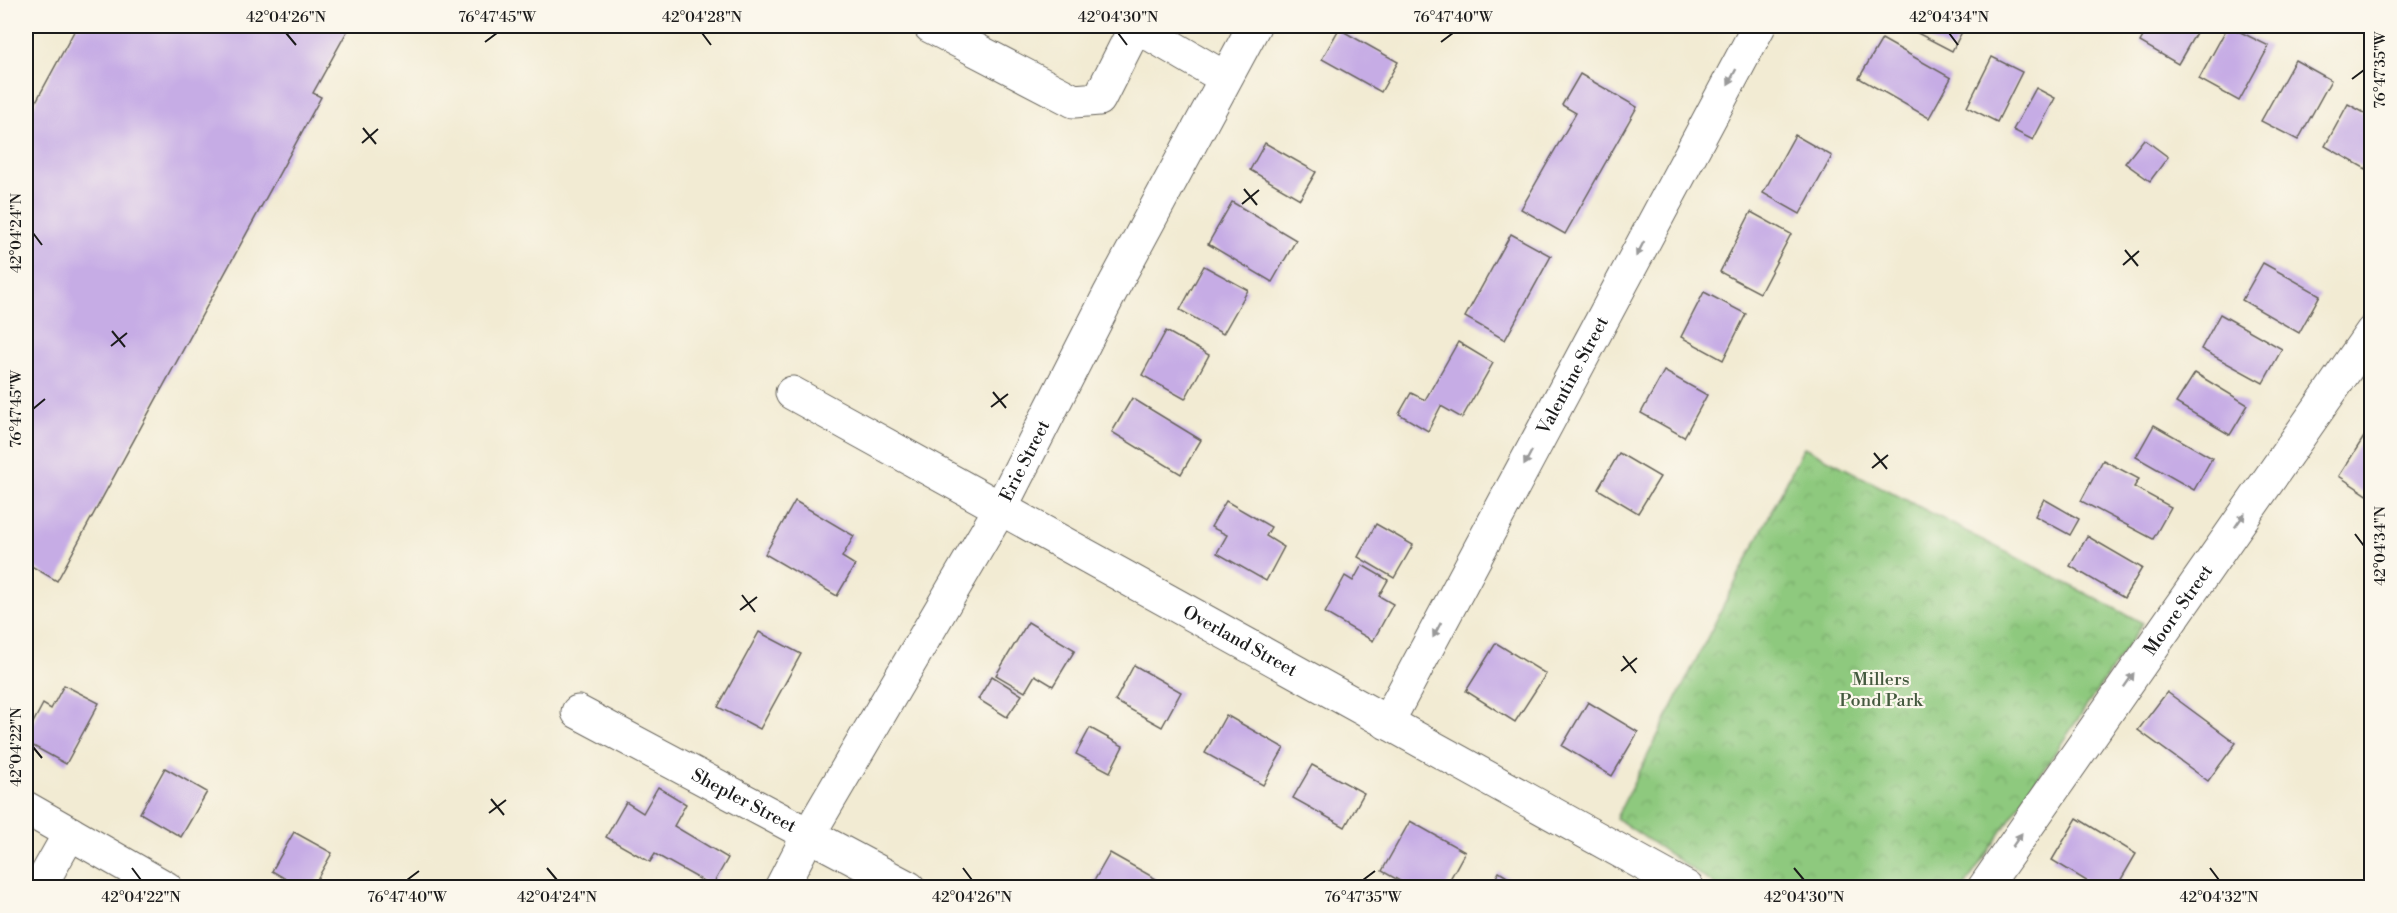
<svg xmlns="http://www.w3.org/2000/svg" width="2397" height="913" font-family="'Libre Bodoni',serif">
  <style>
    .park { fill: url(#park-crowns); stroke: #55724d; stroke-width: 1.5 }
    .building { fill: #c6ace5 }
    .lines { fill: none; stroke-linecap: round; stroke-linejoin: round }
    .minor-casing { stroke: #67645c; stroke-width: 35 }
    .minor { stroke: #fff; stroke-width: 33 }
    .oneway { fill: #999 }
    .ticks { fill: none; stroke: #1c1c1c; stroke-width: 2 }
    .labels { text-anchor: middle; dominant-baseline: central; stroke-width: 4.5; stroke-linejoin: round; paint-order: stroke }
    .street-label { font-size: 18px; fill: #1c1c1c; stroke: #fbf7ec }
    .park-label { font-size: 18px; fill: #44593e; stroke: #fbf7ec }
    .neatline { fill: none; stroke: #1c1c1c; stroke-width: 2 }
    .ticks-label { font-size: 15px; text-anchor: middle; fill: #1c1c1c }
  </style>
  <defs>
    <pattern id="park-crowns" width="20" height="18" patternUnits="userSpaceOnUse" patternTransform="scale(1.5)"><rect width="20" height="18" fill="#8ec97e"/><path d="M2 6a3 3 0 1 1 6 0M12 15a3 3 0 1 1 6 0" fill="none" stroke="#7aac6c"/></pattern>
  </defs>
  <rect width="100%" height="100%" fill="#fbf7ec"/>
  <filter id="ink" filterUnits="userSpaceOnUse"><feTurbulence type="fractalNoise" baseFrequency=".0167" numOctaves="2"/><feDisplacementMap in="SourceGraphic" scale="12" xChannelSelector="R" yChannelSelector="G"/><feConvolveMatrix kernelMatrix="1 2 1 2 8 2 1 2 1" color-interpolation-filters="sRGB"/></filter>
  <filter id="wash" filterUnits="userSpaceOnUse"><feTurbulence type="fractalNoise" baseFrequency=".008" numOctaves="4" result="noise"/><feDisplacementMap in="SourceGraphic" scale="24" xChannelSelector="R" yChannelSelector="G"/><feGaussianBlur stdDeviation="1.35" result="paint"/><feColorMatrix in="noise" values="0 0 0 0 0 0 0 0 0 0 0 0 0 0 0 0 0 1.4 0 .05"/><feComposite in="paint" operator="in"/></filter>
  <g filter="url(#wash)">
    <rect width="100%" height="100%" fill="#f2ebd3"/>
    <path class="park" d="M1804,447L2143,623L1964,887H1718L1616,818Z"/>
    <g id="blocks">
      <g class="building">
        <path d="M77,26H350L313,93L321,97L57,581L26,563V120Z"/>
        <path d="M1904,26H1965L1952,51Z"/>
        <path d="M2149,26H2200L2178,64L2140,42Z"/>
        <path d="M2228,26L2269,46L2239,101L2199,79Z"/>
        <path d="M1339,29L1398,62L1381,92L1322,59Z"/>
        <path d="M1882,39L1951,78L1929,118L1859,78Z"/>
        <path d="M1992,57L2022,72L1997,122L1967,107Z"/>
        <path d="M2295,60L2331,80L2298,140L2261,121Z"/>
        <path d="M1580,74L1637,107L1565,234L1521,209L1576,113L1562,105Z"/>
        <path d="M2036,88L2055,98L2033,140L2013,130Z"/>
        <path d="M2348,104L2372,117V159L2366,169L2325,146Z"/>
        <path d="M1795,135L1832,156L1800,214L1763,193Z"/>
        <path d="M2144,139L2168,157L2150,181L2125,163Z"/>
        <path d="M1265,143L1316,172L1300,199L1250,170Z"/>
        <path d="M1232,202L1296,240L1272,282L1208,244Z"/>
        <path d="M1751,212L1791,234L1760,293L1720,272Z"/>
        <path d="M1511,234L1551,256L1505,340L1465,317Z"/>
        <path d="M2263,263L2320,295L2299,333L2242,300Z"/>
        <path d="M1204,266L1248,290L1223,334L1180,310Z"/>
        <path d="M1704,292L1746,314L1723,360L1681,337Z"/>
        <path d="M2220,314L2282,349L2263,383L2201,349Z"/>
        <path d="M1166,331L1209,355L1185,399L1142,375Z"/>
        <path d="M1458,342L1493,363L1462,418L1441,406L1428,431L1399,414L1411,393L1425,400Z"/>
        <path d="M1664,371L1707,395L1684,437L1641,413Z"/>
        <path d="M2195,373L2248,405L2230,435L2176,403Z"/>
        <path d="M1132,398L1201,440L1181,474L1112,432Z"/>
        <path d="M2154,425L2212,458L2194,490L2136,457Z"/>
        <path d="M2369,429L2372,431V498L2339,476Z"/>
        <path d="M1619,453L1660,477L1638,513L1598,489Z"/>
        <path d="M2103,460L2139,479L2134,487L2171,507L2153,539L2081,501Z"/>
        <path d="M2044,499L2079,519L2070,535L2035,516Z"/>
        <path d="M795,501L854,536L842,557L855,565L837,596L765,554Z"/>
        <path d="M1226,501L1271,527L1266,536L1284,547L1266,581L1217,553L1227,535L1211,527Z"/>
        <path d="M1376,524L1413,545L1394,578L1358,557Z"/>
        <path d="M2087,536L2142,568L2124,598L2070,566Z"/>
        <path d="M1362,565L1388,580L1379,596L1393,604L1373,641L1325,613L1345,576L1353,581Z"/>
        <path d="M1028,622L1075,650L1053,686L1035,675L1025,692L996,675Z"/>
        <path d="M759,632L801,654L760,729L718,707Z"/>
        <path d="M1496,643L1546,674L1515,722L1466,691Z"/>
        <path d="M1134,665L1181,692L1162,727L1115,701Z"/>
        <path d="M992,676L1022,695L1007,717L978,699Z"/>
        <path d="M64,685L99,703L66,764L26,742V736L43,704L51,709Z"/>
        <path d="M2167,692L2236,743L2208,781L2138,730Z"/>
        <path d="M1588,702L1638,732L1612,776L1562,746Z"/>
        <path d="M1226,715L1284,748L1263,785L1205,753Z"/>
        <path d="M1090,728L1123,746L1110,772L1076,754Z"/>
        <path d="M1312,765L1364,793L1345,827L1293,798Z"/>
        <path d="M165,768L207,792L181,837L140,813Z"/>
        <path d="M658,787L686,804L674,826L728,858L712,886L655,854L650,862L606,837L626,802L643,813Z"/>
        <path d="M2077,818L2136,854L2116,888H2098L2052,860Z"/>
        <path d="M1410,821L1465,852L1445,888H1412L1382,871Z"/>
        <path d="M294,832L332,853L312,888H301L272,871Z"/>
        <path d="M1110,853L1158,880L1153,888H1090Z"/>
        <path d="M1499,872L1525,888H1490Z"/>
      </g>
    </g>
  </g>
  <g filter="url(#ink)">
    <use href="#blocks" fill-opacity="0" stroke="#67645c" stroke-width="1.5"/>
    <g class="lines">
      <g class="minor-casing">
        <g id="minor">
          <path d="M930,26L1074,101L1099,99L1136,26"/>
          <path d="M1136,26L1225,78"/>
          <path id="s1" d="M792,393L1687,888"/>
          <path id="s2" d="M578,712L909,888"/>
          <path id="s3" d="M1387,723L1759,26"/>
          <path d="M26,808L166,888"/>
          <path d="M39,888L70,833"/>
          <path id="s4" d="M781,888L809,834L1000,509L1110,293L1254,26"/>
          <path id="s5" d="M1984,888L2372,332"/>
        </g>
      </g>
      <use href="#minor" class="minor"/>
    </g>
    <defs><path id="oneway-solid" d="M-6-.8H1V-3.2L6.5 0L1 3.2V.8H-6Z" transform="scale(1.5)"/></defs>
    <g class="oneway">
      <use href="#oneway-solid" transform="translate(1732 77) rotate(118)"/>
      <use href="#oneway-solid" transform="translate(1640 249) rotate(118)"/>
      <use href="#oneway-solid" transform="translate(1528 458) rotate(118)"/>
      <use href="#oneway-solid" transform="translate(2240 520) rotate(-55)"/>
      <use href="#oneway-solid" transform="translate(1437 630) rotate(118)"/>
      <use href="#oneway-solid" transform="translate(2129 680) rotate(-55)"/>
      <use href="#oneway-solid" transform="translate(2017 840) rotate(-55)"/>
    </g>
  </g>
  <path class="ticks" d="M286,33L296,45M702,33L711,45M1118,33L1127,45M1949,33L1958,45M485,42L497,33M1441,42L1453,33M2352,79L2364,70M363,128L376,144M362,143L378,129M1244,189L1257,205M1242,204L1259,190M33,233L42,245M2125,250L2138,266M2123,265L2139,251M112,331L125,347M111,346L127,333M993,392L1006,408M991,407L1008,394M33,409L45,399M1874,453L1887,469M1872,468L1888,455M2355,534L2364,546M742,595L755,612M740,610L757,597M1623,656L1636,673M1621,671L1637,658M33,747L42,758M491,799L504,815M489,813L506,800M132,868L141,880M547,868L557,880M963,868L972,880M1794,868L1804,880M2210,868L2219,880M407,880L419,871M1363,880L1375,871"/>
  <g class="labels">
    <g class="street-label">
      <text stroke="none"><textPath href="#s3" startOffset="394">Valentine Street</textPath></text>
      <text stroke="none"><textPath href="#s4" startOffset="492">Erie Street</textPath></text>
      <text stroke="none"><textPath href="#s5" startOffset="339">Moore Street</textPath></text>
      <text stroke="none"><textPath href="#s1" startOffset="512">Overland Street</textPath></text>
      <text stroke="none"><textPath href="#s2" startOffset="188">Shepler Street</textPath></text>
    </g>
    <g class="park-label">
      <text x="1881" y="679">Millers<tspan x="1881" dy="21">Pond Park</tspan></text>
    </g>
  </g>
  <rect width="2397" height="913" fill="none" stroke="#fbf7ec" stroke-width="66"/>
  <rect x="33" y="33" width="2331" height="847" class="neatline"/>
  <g class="ticks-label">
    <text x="286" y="22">42°04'26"N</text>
    <text x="497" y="22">76°47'45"W</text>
    <text x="702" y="22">42°04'28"N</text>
    <text x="1118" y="22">42°04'30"N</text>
    <text x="1453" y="22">76°47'40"W</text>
    <text x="1949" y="22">42°04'34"N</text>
    <text transform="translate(2380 70) rotate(-90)" y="5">76°47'35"W</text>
    <text transform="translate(16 233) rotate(-90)" y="5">42°04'24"N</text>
    <text transform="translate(16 409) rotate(-90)" y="5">76°47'45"W</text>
    <text transform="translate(2380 546) rotate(-90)" y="5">42°04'34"N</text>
    <text transform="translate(16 747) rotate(-90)" y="5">42°04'22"N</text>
    <text x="141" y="902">42°04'22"N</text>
    <text x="407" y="902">76°47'40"W</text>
    <text x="557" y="902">42°04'24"N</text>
    <text x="972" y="902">42°04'26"N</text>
    <text x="1363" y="902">76°47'35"W</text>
    <text x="1804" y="902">42°04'30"N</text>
    <text x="2219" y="902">42°04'32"N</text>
  </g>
</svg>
